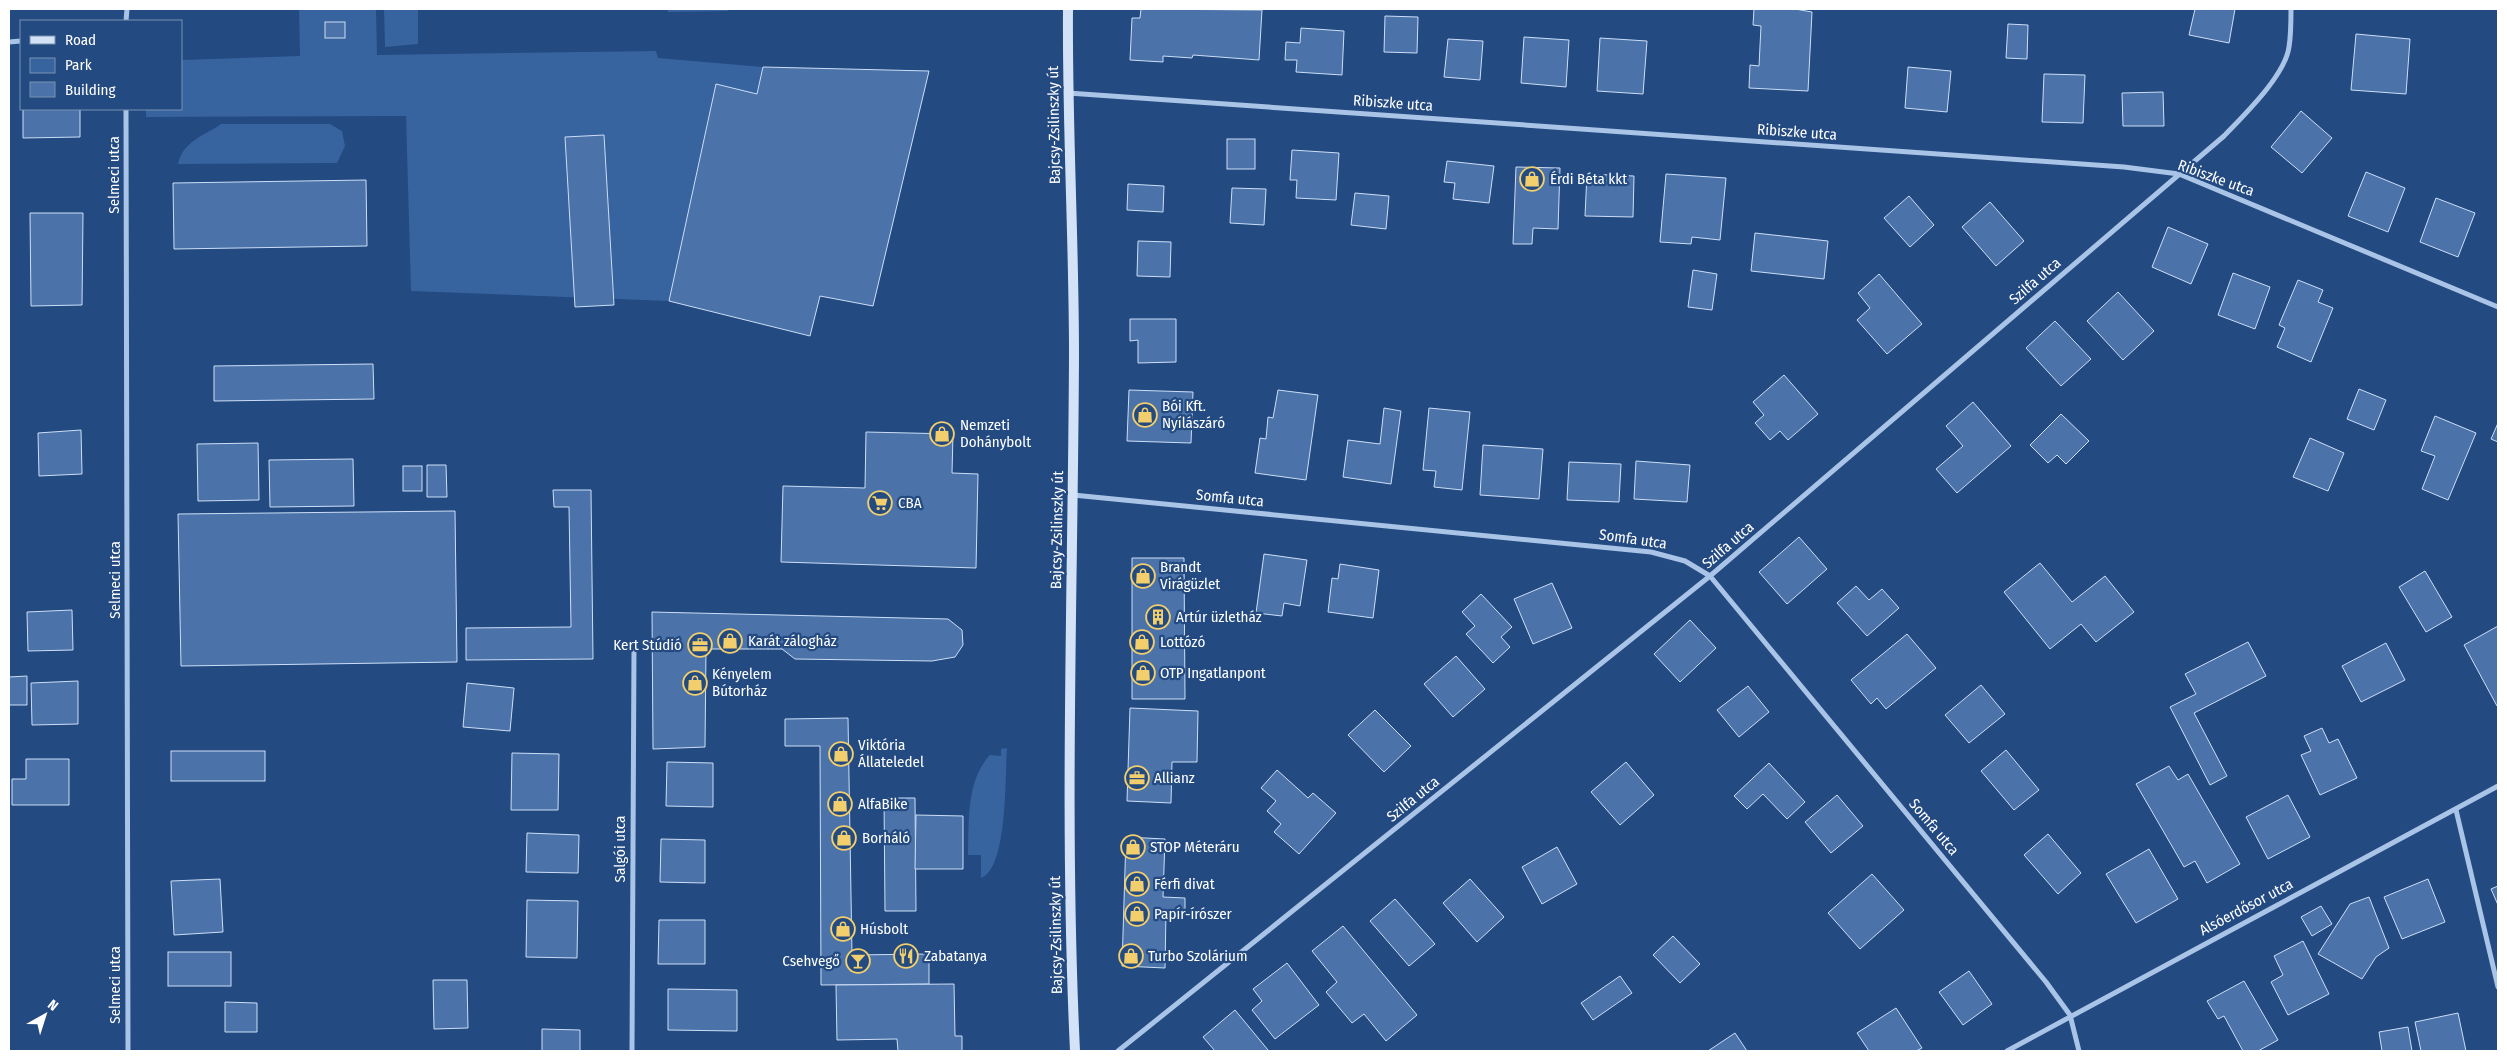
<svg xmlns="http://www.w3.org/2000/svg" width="2507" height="1060" font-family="'Fira Sans Condensed',sans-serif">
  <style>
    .green { fill: #37639f }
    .building { fill: #4b73aa; stroke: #cddef6 }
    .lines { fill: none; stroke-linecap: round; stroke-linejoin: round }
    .street { stroke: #a9c4e7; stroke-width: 5 }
    .secondary { stroke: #d3e2f6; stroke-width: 10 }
    .labels { text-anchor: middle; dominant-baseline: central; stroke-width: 4.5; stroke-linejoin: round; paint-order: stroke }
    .street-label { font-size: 15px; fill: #fff; stroke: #234a81 }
    .poi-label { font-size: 15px; fill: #fff; stroke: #234a81; text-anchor: start }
  </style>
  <rect width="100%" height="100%" fill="#234a81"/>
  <g class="green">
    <path d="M299,9H376L377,55L656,51L658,58L763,67L757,94L716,85L669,301L411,291L406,116L146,117V109H181V60L300,56Z"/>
    <path d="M384,9H418V44L385,47Z"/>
    <path d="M667,9H728V11L668,12Z"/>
    <path d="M221,124H330L342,131L345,146L337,163L178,164C183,141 204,136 221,124Z"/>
    <path d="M1007,748C1005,774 1008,869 981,878V855H968C969,823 966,780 990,755L1001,756V749Z"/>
  </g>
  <g class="building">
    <path d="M1141,9L1262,10L1259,60L1193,55L1192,58L1163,56V62L1130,60L1132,18H1140Z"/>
    <path d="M1754,9H1795L1812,12L1808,91L1749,88L1750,65L1759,66L1761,26L1753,25Z"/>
    <path d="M2195,9H2235L2229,43L2189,35Z"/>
    <path d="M1385,16L1418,17L1417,53L1384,52Z"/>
    <rect x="325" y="22" width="20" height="16"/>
    <path d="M2008,24L2028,25L2027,59L2006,58Z"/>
    <path d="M1301,28L1344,31L1342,75L1296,72L1297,60H1285L1286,42L1300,43Z"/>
    <path d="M2356,34L2410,39L2406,94L2351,90Z"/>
    <path d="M1524,37L1569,40L1566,87L1521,83Z"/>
    <path d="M1600,38L1647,41L1643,94L1597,91Z"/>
    <path d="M1448,39L1483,41L1480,80L1444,77Z"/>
    <path d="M763,67L929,71L873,306L820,296L810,336L669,301L716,84L757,94Z"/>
    <path d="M1908,67L1951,71L1947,112L1905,108Z"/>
    <path d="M2044,74L2085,75L2083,123L2042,122Z"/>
    <path d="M2163,92L2164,126H2123L2122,93Z"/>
    <path d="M23,109H80V137L23,138Z"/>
    <path d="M2301,111L2332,138L2302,173L2271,147Z"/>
    <path d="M604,135L614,305L575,307L565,137Z"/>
    <rect x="1227" y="139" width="28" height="30"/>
    <path d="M1292,150L1339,153L1336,200L1296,198L1297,180H1290Z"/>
    <path d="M1447,161L1494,166L1489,203L1453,199L1455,183L1444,182Z"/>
    <path d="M1516,167L1560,168L1558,229L1533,228L1532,244H1513Z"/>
    <path d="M2366,172L2405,188L2388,232L2348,216Z"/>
    <path d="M1587,174L1634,176L1633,217L1585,216Z"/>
    <path d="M1666,174L1726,178L1720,240L1692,237L1691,244L1660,242Z"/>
    <path d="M366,180L367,246L174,249L173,183Z"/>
    <path d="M1128,184L1164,186L1163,212L1127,210Z"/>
    <path d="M1232,188L1266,189L1264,225L1230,223Z"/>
    <path d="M1355,193L1389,196L1386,229L1351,225Z"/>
    <path d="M1909,196L1934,225L1910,247L1884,218Z"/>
    <path d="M2436,198L2475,213L2458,257L2420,242Z"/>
    <path d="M1990,202L2024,241L1996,266L1962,227Z"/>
    <path d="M30,213H83L82,305L31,306Z"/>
    <path d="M2168,227L2208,244L2191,284L2152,267Z"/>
    <path d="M1755,233L1828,241L1824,279L1751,271Z"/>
    <path d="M1138,241L1171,242L1170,277L1137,276Z"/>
    <path d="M1693,270L1717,274L1712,310L1688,307Z"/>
    <path d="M2233,273L2270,287L2255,329L2218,315Z"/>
    <path d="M1879,274L1922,324L1887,354L1857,320L1870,308L1858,293Z"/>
    <path d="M2298,280L2323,290L2318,302L2333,308L2311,362L2277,347L2285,328L2279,325Z"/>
    <path d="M2118,292L2154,331L2123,360L2087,321Z"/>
    <path d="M1130,319H1176V362L1138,363V340L1130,341Z"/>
    <path d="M2055,321L2091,359L2061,386L2026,348Z"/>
    <path d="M373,364L374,399L214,401V366Z"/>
    <path d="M1784,375L1818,414L1788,440L1780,431L1770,440L1755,423L1764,415L1753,402Z"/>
    <path d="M2359,389L2386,400L2374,430L2347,419Z"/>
    <path d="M1129,390L1193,392L1191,443L1127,441Z"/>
    <path d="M1278,390L1318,395L1306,480L1255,473L1260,438L1266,439L1268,417L1273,418Z"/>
    <path d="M1973,402L2011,446L1957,493L1936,469L1963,446L1946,426Z"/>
    <path d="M1384,408L1401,411L1391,484L1343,477L1348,440L1380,444Z"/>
    <path d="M1429,408L1470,412L1462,490L1434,487L1436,471L1423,470Z"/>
    <path d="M2061,414L2089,441L2066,464L2057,455L2048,463L2030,445Z"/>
    <path d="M2435,416L2476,433L2448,500L2422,489L2435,456L2421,451Z"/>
    <path d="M2498,423V442L2491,439Z"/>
    <path d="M81,430L82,474L39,476L38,433Z"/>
    <path d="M866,432L953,434L952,473L978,474L976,568L781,562L783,486L865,488Z"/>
    <path d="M2310,438L2344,453L2328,491L2293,477Z"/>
    <path d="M258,443L259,500L198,501L197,444Z"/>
    <path d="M1483,445L1543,449L1539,499L1480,495Z"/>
    <path d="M353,459L354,506L270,507L269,460Z"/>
    <path d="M1636,461L1690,465L1687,502L1634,499Z"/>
    <path d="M1569,462L1621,464L1619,502L1567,500Z"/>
    <path d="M427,465H446L447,497H427Z"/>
    <rect x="403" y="466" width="19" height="25"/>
    <path d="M553,490H591L593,659L466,660V628L571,627L569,507H554Z"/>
    <path d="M455,511L457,662L181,666L178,514Z"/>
    <path d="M1799,537L1827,569L1787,604L1759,572Z"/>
    <path d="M1264,554L1307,560L1300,606L1284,603L1282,616L1256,613Z"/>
    <path d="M1132,558H1184L1185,699H1132Z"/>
    <path d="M2040,563L2072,602L2105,576L2134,612L2096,642L2081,624L2050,649L2004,592Z"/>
    <path d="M1340,564L1379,570L1373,618L1328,612L1332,578L1338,579Z"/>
    <path d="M2425,571L2452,617L2426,632L2399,587Z"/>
    <path d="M1552,583L1572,628L1533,644L1514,599Z"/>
    <path d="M1856,586L1869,600L1882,589L1899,608L1867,636L1837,603Z"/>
    <path d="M1481,594L1512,627L1501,637L1510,647L1493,663L1466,634L1475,626L1462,612Z"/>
    <path d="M72,610L73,650L28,651L27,612Z"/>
    <path d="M652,612L948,619L962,630L963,645L955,657L932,661L795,659L782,649H706L705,747L653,749Z"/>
    <path d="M1690,620L1716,648L1680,682L1654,654Z"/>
    <path d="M2498,626V706H2497L2464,645Z"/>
    <path d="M1907,634L1936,668L1886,709L1877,698L1871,704L1851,680Z"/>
    <path d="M2248,642L2266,676L2194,713L2227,776L2210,785L2170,707L2196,694L2185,674Z"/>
    <path d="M2386,643L2405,680L2361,702L2342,666Z"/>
    <path d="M1456,656L1485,689L1453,717L1424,684Z"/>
    <path d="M27,676V705H9V677Z"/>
    <path d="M78,681V724L32,725L31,683Z"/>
    <path d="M467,683L514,688L510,731L463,727Z"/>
    <path d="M1981,685L2005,714L1969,743L1945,715Z"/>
    <path d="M1748,686L1769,712L1739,737L1717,710Z"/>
    <path d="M1130,708L1198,711L1197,762H1172L1171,803L1127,801Z"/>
    <path d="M1375,710L1411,746L1384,772L1348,735Z"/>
    <path d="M848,718L852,955L929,954V984L821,985L820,746H785V719Z"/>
    <path d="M2322,728L2329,743L2338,739L2357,778L2320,795L2301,755L2311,751L2304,736Z"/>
    <path d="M2006,750L2039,790L2014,810L1981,771Z"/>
    <rect x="171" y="751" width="94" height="30"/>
    <path d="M512,753L559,754L558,810H511Z"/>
    <path d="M26,759H69V805H12V779H26Z"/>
    <path d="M667,762L713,763V807L666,806Z"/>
    <path d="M1626,762L1654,795L1620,825L1591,792Z"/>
    <path d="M1769,763L1805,802L1787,819L1763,794L1747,809L1734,796Z"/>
    <path d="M2169,766L2178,780L2188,774L2240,864L2207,883L2195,861L2184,867L2136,784Z"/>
    <path d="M1277,770L1308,798L1313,793L1336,813L1299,854L1274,832L1281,824L1267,811L1276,801L1261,788Z"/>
    <path d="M1837,795L1863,826L1831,853L1805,822Z"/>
    <path d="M2288,795L2310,837L2268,859L2246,817Z"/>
    <path d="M884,798H915L916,911H885Z"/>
    <path d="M916,815L963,816V869H915Z"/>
    <path d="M527,833L579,835L578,873L526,872Z"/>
    <path d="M2048,834L2081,873L2058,894L2024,855Z"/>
    <path d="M1126,837L1165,839L1163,897L1185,898V911H1166L1165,968L1122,966Z"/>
    <path d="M661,839L705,840V883L660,882Z"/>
    <path d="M1557,847L1577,884L1542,904L1522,867Z"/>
    <path d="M2149,849L2178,899L2136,923L2106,874Z"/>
    <path d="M1872,874L1904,910L1860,949L1828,913Z"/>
    <path d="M220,879L223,932L174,935L171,881Z"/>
    <path d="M1470,879L1504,917L1477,942L1443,903Z"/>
    <path d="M2428,879L2445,922L2402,939L2384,897Z"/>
    <path d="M2498,886V905L2491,889Z"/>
    <path d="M2369,897L2389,948L2376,957L2362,979L2318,954L2350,904Z"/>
    <path d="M1395,899L1435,944L1409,966L1370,921Z"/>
    <path d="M527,900L578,901L577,958L526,957Z"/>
    <path d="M2321,906L2332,924L2312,936L2301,917Z"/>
    <path d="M659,920H705V964H658Z"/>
    <path d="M1343,926L1417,1015L1386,1041L1364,1014L1352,1023L1326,992L1337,982L1312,951Z"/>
    <path d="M1673,936L1700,964L1680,983L1653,955Z"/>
    <path d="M2303,941L2329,994L2288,1015L2271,982L2283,975L2274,956Z"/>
    <rect x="168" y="952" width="63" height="34"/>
    <path d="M1287,963L1319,1005L1275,1039L1252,1010L1262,1001L1253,989Z"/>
    <path d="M1969,971L1992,1004L1963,1025L1939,992Z"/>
    <path d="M1620,976L1632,993L1593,1020L1581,1003Z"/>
    <path d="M433,980H467L468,1028L434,1029Z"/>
    <path d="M2244,981L2278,1040L2258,1051H2243L2224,1016L2218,1019L2207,1001Z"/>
    <path d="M954,984L955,1036H962V1051H898L897,1039L837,1040L836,985Z"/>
    <path d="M668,989L737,990V1031L668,1030Z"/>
    <path d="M225,1002L257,1003V1032H225Z"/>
    <path d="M1896,1008L1922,1048L1916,1051H1869L1857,1033Z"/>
    <path d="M1235,1010L1268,1050L1266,1051H1215L1203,1037Z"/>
    <path d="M2458,1013L2466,1051H2421L2415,1022Z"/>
    <path d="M2408,1027L2412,1051H2382L2379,1032Z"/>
    <path d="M542,1029L580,1030V1051H542Z"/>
    <path d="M1735,1033L1747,1051H1708Z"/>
  </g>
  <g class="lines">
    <g class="street">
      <path d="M126,21L127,9"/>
      <path d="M9,42L21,41"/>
      <path d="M1068,93L2124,167L2179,174L2498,307"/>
      <path d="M126,109L128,1051"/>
      <path d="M1073,495L1651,552L1685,561L1710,576L2046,982L2070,1015L2079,1051"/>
      <path d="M2456,810L2498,987"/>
      <path d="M632,1051L634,648"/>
      <path d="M1118,1051L1710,576L2224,136C2243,116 2285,76 2289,47C2291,35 2291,21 2291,9"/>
      <path d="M2007,1051L2498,786"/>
    </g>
    <path class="secondary" d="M1068,9C1067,124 1074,239 1074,355C1073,587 1064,819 1075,1051"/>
  </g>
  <defs>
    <g id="shop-ring" transform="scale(1.25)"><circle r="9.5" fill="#234a81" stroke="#f2cf6c" stroke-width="1.5"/><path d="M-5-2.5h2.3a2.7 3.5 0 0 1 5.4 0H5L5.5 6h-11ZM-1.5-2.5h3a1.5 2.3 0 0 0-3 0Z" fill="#f2cf6c"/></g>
    <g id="supermarket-ring" transform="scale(1.25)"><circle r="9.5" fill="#234a81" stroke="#f2cf6c" stroke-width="1.5"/><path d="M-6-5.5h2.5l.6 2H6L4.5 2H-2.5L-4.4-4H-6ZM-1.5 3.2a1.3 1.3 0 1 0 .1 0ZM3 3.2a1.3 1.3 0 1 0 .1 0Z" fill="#f2cf6c"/></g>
    <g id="building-ring" transform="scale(1.25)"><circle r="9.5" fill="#234a81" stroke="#f2cf6c" stroke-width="1.5"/><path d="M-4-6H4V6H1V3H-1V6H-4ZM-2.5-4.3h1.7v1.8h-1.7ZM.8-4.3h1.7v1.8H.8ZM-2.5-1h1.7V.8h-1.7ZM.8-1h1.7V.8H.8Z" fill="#f2cf6c"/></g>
    <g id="office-ring" transform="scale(1.25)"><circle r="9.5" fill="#234a81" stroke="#f2cf6c" stroke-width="1.5"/><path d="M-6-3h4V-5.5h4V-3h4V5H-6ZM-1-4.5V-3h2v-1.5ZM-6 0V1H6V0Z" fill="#f2cf6c"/></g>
    <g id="restaurant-ring" transform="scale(1.25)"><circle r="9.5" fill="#234a81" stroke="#f2cf6c" stroke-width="1.5"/><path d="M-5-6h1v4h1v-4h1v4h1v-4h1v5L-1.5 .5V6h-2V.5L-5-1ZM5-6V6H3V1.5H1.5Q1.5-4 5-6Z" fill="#f2cf6c"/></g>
    <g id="bar-ring" transform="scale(1.25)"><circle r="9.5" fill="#234a81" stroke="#f2cf6c" stroke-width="1.5"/><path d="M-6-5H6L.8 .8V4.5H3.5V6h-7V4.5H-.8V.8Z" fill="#f2cf6c"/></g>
  </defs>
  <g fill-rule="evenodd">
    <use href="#shop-ring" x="1532" y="179"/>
    <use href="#shop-ring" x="1145" y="415"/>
    <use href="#shop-ring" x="942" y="434"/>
    <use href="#supermarket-ring" x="880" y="503"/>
    <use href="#shop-ring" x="1143" y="576"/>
    <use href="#building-ring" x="1158" y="617"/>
    <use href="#shop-ring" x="730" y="641"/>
    <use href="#shop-ring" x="1142" y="642"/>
    <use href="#office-ring" x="700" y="645"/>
    <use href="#shop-ring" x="1143" y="673"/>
    <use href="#shop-ring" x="695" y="683"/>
    <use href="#shop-ring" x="841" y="754"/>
    <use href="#office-ring" x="1137" y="778"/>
    <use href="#shop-ring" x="840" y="804"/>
    <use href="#shop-ring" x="844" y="838"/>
    <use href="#shop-ring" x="1133" y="847"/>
    <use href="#shop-ring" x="1137" y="884"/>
    <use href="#shop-ring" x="1137" y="914"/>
    <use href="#shop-ring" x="843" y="929"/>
    <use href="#restaurant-ring" x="906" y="956"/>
    <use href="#shop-ring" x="1131" y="956"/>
    <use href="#bar-ring" x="858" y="961"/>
  </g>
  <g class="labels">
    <g class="street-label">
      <text transform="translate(1393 103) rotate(4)">Ribiszke utca</text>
      <text transform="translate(1054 125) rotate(-91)">Bajcsy-Zsilinszky út</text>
      <text transform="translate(1797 132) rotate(4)">Ribiszke utca</text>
      <text transform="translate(114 175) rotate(-90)">Selmeci utca</text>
      <text transform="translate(2216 178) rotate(20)">Ribiszke utca</text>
      <text transform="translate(2035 281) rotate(-41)">Szilfa utca</text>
      <text transform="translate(1230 498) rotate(6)">Somfa utca</text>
      <text transform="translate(1057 530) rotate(-89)">Bajcsy-Zsilinszky út</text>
      <text transform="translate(1633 539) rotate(8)">Somfa utca</text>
      <text transform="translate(1728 545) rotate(-41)">Szilfa utca</text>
      <text transform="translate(115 580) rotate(-90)">Selmeci utca</text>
      <text transform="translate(1413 799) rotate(-39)">Szilfa utca</text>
      <text transform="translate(1934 827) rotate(50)">Somfa utca</text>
      <text transform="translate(620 849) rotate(-90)">Salgói utca</text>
      <text transform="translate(2246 907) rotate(-28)">Alsóerdősor utca</text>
      <text transform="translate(1056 935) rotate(-91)">Bajcsy-Zsilinszky út</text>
      <text transform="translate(115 985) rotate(-90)">Selmeci utca</text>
    </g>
    <g class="poi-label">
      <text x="1550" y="179">Érdi Béta kkt</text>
      <text x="1162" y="406">Bói Kft.<tspan x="1162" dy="17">Nyílászáró</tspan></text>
      <text x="960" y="425">Nemzeti<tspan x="960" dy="17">Dohánybolt</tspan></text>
      <text x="898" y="503">CBA</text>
      <text x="1160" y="567">Brandt<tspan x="1160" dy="17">Virágüzlet</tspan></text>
      <text x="1176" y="617">Artúr üzletház</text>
      <text x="748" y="641">Karát zálogház</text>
      <text x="1160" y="642">Lottózó</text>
      <text x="682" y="645" text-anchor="end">Kert Stúdió</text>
      <text x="1160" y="673">OTP Ingatlanpont</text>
      <text x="712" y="674">Kényelem<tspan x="712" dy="17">Bútorház</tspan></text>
      <text x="858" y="745">Viktória<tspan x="858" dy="17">Állateledel</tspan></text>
      <text x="1154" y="778">Allianz</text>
      <text x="858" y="804">AlfaBike</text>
      <text x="862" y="838">Borháló</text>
      <text x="1150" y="847">STOP Méteráru</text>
      <text x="1154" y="884">Férfi divat</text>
      <text x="1154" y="914">Papír-írószer</text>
      <text x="860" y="929">Húsbolt</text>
      <text x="924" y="956">Zabatanya</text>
      <text x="1148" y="956">Turbo Szolárium</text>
      <text x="840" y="961" text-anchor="end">Csehvegő</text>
    </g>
  </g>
  <rect width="2507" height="1060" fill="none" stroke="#ffffff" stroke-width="20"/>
  <rect x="20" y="20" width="162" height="90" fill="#234a81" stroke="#7b92b3"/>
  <rect x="30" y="36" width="25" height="8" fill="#d3e2f6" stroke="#7b92b3"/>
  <text x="65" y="45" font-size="15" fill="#ffffff">Road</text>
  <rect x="30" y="58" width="25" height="15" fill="#37639f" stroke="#7b92b3"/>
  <text x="65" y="70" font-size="15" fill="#ffffff">Park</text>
  <rect x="30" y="82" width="25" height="15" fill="#4b73aa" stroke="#7b92b3"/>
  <text x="65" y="95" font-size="15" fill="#ffffff">Building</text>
  <g transform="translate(45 1015) rotate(39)" stroke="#234a81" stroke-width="4" paint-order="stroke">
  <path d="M0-4L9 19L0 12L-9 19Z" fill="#ffffff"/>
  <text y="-8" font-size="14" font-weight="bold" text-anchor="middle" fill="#ffffff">N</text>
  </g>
</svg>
